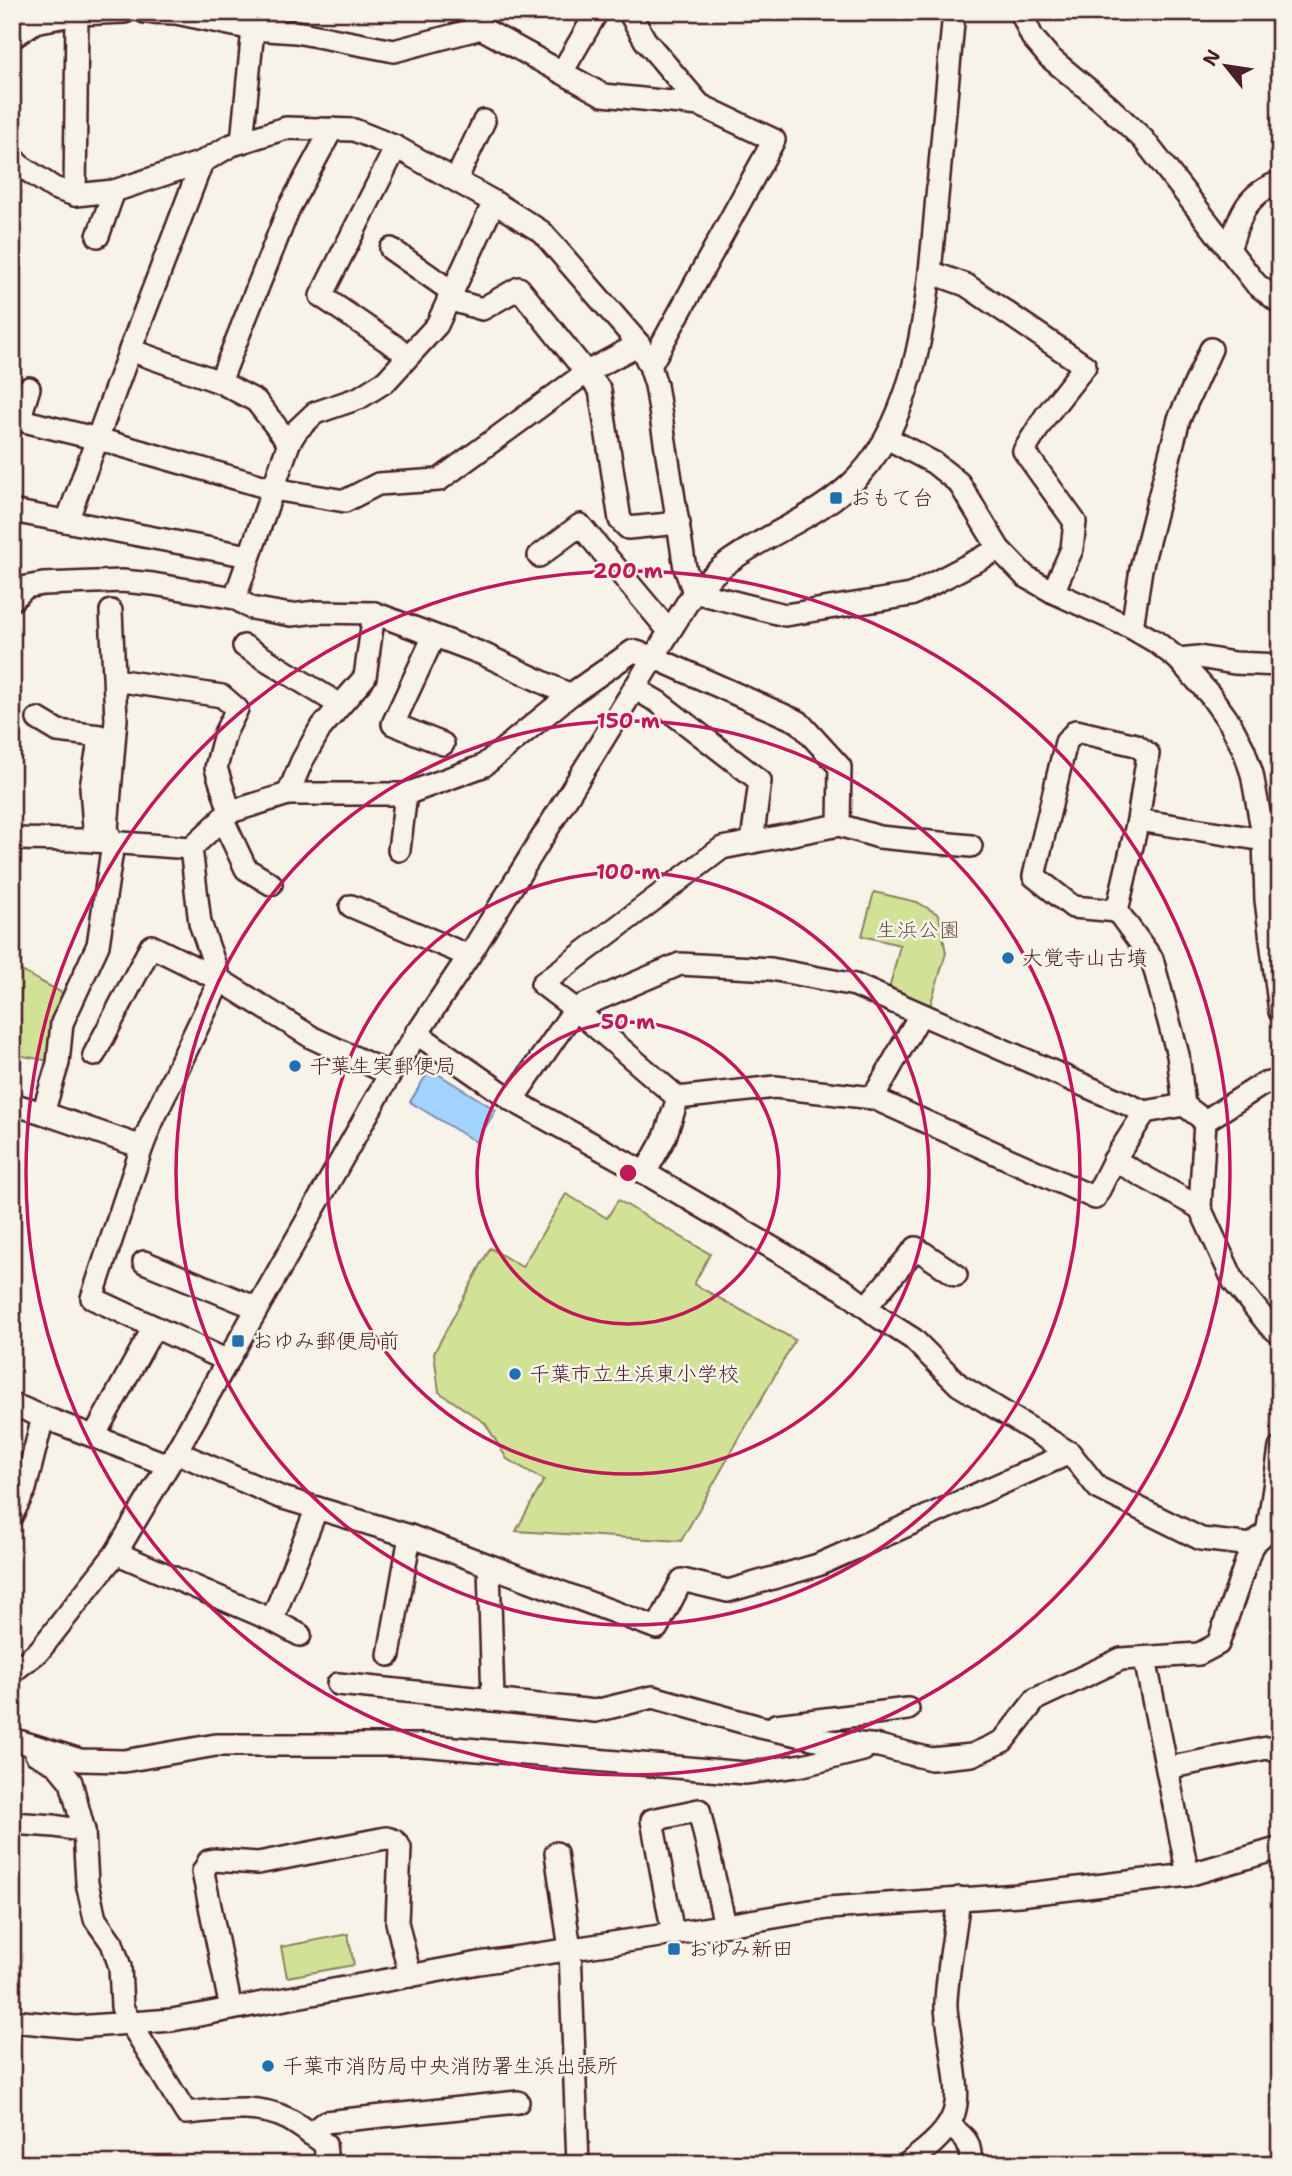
<svg xmlns="http://www.w3.org/2000/svg" width="1292" height="2176" font-family="'Shantell Sans','Klee One',sans-serif">
  <style>
    .green { fill: #d1e296; stroke: #8e8060; stroke-width: 2 }
    .water { fill: #a2d2fe; stroke: #7f8aaa; stroke-width: 2 }
    .lines { fill: none; stroke-linecap: round; stroke-linejoin: round }
    .minor-casing { stroke: #4a1f2b; stroke-width: 26 }
    .minor { stroke: #f7f3e8; stroke-width: 21 }
    .ring { fill: none; stroke: #c2185b; stroke-width: 3.5 }
    .poi-dot { fill: #1f6fb2; stroke: #f7f3e8; stroke-width: 2.5 }
    .labels { text-anchor: middle; dominant-baseline: central; stroke-width: 5; stroke-linejoin: round; paint-order: stroke }
    .poi-label { font-size: 21px; fill: #4a1f2b; stroke: #f7f3e8; text-anchor: start }
    .park-label { font-size: 21px; fill: #6c5046; stroke: #f7f3e8 }
    .centre { fill: #c2185b; stroke: #f7f3e8; stroke-width: 3.5 }
    .ring-label { font-size: 21px; text-anchor: middle; font-weight: bold; fill: #c2185b; stroke: #f7f3e8; stroke-width: 5; stroke-linejoin: round; paint-order: stroke }
  </style>
  <rect width="100%" height="100%" fill="#f7f3e8"/>
  <filter id="ink" filterUnits="userSpaceOnUse"><feTurbulence type="fractalNoise" baseFrequency=".0143" numOctaves="2"/><feDisplacementMap in="SourceGraphic" scale="14" xChannelSelector="R" yChannelSelector="G"/><feConvolveMatrix kernelMatrix="1 2 1 2 8 2 1 2 1" color-interpolation-filters="sRGB"/></filter>
  <g filter="url(#ink)">
    <g class="green">
      <path d="M874,892L917,902L939,915L946,953L929,1009L889,990L900,945L862,936Z"/>
      <path d="M12,966L70,997L55,1062L12,1054Z"/>
      <path d="M566,1194L607,1218L618,1200L710,1254L694,1284L795,1340L681,1541L516,1531L544,1480L507,1459L485,1423L439,1392L434,1353L490,1248L522,1267Z"/>
      <path d="M348,1934L354,1965L287,1977L281,1947Z"/>
    </g>
    <path class="water" d="M430,1069L496,1110L476,1142L410,1102Z"/>
    <g class="lines">
      <g class="minor-casing">
        <g id="minor">
          <path d="M145,12L176,13L253,29L296,32L394,51L481,28L603,95L700,105"/>
          <path d="M629,12L645,40L700,105L774,140L650,366"/>
          <path d="M1021,12L1032,37L1049,57L1107,105L1143,139L1256,284L1280,303"/>
          <path d="M12,38L35,22L77,14L125,12"/>
          <path d="M562,72L597,12"/>
          <path d="M242,142L253,29"/>
          <path d="M396,147L321,296L408,355"/>
          <path d="M12,157L19,165L54,188L75,195L114,191L202,162L232,145L286,128L354,130L396,147L494,202L542,232L639,344L650,366L656,385L685,568L694,592L785,615L911,595L999,549"/>
          <path d="M202,162L130,350L220,382L256,401L289,443"/>
          <path d="M456,180L484,121"/>
          <path d="M75,195L77,14"/>
          <path d="M98,236L114,191"/>
          <path d="M391,249L451,291"/>
          <path d="M1229,250C1240,217 1244,195 1280,182"/>
          <path d="M930,272L966,285L1085,366L1045,417L1024,451L1075,522L1072,549L1053,592"/>
          <path d="M448,299L482,309L519,288L600,390L620,520L628,528L679,523"/>
          <path d="M639,344L587,372L439,480L378,484L345,501L273,489L235,598L251,608L291,615L317,612L374,613L483,654L570,695L633,651L653,657L799,722L840,767L839,825"/>
          <path d="M220,382L289,208L332,129"/>
          <path d="M12,418L98,439L273,489L289,443L297,430L315,413L359,398L386,381L437,325L494,202"/>
          <path d="M19,420L29,388"/>
          <path d="M887,438L934,463L959,483L999,549L1025,576L1053,592L1132,628L1156,642L1178,659L1210,695L1230,723L1244,750L1252,774L1264,840L1266,900L1280,1012"/>
          <path d="M12,511L249,556"/>
          <path d="M67,521L130,350"/>
          <path d="M539,556L580,525L669,631"/>
          <path d="M12,600L26,587L43,584L122,581L153,584L235,598"/>
          <path d="M111,611L116,719L107,829L113,843L98,945L62,1023L58,1063L43,1113L142,1147L92,1298L228,1361"/>
          <path d="M1132,628L1141,569L1179,419L1211,349"/>
          <path d="M434,636L393,724L443,744"/>
          <path d="M244,646L340,705"/>
          <path d="M1178,659L1199,657L1234,663L1280,665"/>
          <path d="M115,680L222,696L237,709L225,733L216,768L230,812"/>
          <path d="M634,688L658,702L760,781L752,842"/>
          <path d="M38,719L58,731L100,736L91,787L95,841"/>
          <path d="M288,794L302,761L320,729L365,677L374,613"/>
          <path d="M222,818L246,869L271,884"/>
          <path d="M1138,820L1264,840"/>
          <path d="M12,839L80,840L191,848"/>
          <path d="M399,850L406,794"/>
          <path d="M351,906L469,956"/>
          <path d="M1117,911L1138,820L1148,754L1136,745L1076,731L1066,742L1034,876L1073,907L1117,911L1152,959L1178,1055L1184,1105L1205,1121"/>
          <path d="M920,1015L873,1098L1095,1198L1114,1160L1145,1112"/>
          <path d="M416,1033L512,1100L645,1173L844,1290L880,1318L913,1339L959,1385L1070,1453"/>
          <path d="M94,1055L151,946L220,980L313,1038L390,1074"/>
          <path d="M1280,1081L1263,1084L1205,1121L1200,1208L1234,1282L1269,1325L1280,1334"/>
          <path d="M678,1098L575,1009L680,964L771,969L855,985L1145,1112L1184,1105"/>
          <path d="M512,1100L575,1009L542,984L722,848L839,825L879,837L971,846"/>
          <path d="M12,1104L43,1113"/>
          <path d="M142,1147L152,1122L220,980L200,923L191,848L230,812L288,794H406L483,766L570,695"/>
          <path d="M1114,1160L1200,1208"/>
          <path d="M645,1173L665,1137L678,1098L775,1087L873,1098"/>
          <path d="M144,1262L257,1308"/>
          <path d="M866,1307L916,1248L956,1275"/>
          <path d="M12,1404L43,1417L25,1489L12,1515"/>
          <path d="M43,1417L168,1465"/>
          <path d="M94,1436L154,1327"/>
          <path d="M176,1452L280,1497L410,1536L657,1628L682,1580L728,1591L818,1565L1070,1453L1098,1488L1201,1539L1252,1545L1280,1520"/>
          <path d="M1268,1528L1280,1448"/>
          <path d="M116,1553L272,1620L300,1635"/>
          <path d="M489,1567L493,1700L595,1711L653,1697L760,1727L821,1740L879,1746L931,1759L972,1755L1003,1741L1036,1699L1121,1659L1199,1654L1218,1644L1252,1545"/>
          <path d="M272,1620L317,1508"/>
          <path d="M389,1655L410,1536"/>
          <path d="M1145,1659L1188,1875"/>
          <path d="M12,1672L39,1651L116,1553L176,1452L390,1074L469,956L694,592C706,582 717,570 730,561C772,531 822,515 858,477C925,405 929,279 938,186C943,128 949,70 954,12"/>
          <path d="M338,1684L493,1700"/>
          <path d="M776,1725L908,1709"/>
          <path d="M12,1739L80,1760L124,1761L216,1745H420L745,1773L803,1765L863,1750"/>
          <path d="M36,1754L57,1765L71,1782L84,1831L87,1883L95,1919L112,1943L120,1967L122,2007L131,2024L186,2113C220,2110 257,2103 288,2119C301,2126 313,2136 325,2144L327,2164"/>
          <path d="M1167,1768L1267,1748L1280,1752"/>
          <path d="M12,1823L54,1826L84,1831"/>
          <path d="M556,1853L570,1949L578,2164"/>
          <path d="M673,1934L652,1820L699,1810L725,1925"/>
          <path d="M231,2009L203,1872L209,1861L214,1860L258,1863L386,1838C393,1839 397,1841 400,1848L397,1922L410,1976"/>
          <path d="M12,2021L76,2027L172,2020L479,1963L673,1934L828,1908L1019,1895L1188,1875L1280,1848"/>
          <path d="M949,2125C967,2140 970,2140 971,2164"/>
          <path d="M310,2134L325,2122L518,2102"/>
          <path d="M907,2164C967,2120 960,2107 950,2038C949,2026 945,2013 946,2001C948,1967 955,1932 959,1898"/>
        </g>
      </g>
      <use href="#minor" class="minor"/>
    </g>
  </g>
  <g class="ring">
    <circle cx="628" cy="1173" r="151"/>
    <circle cx="628" cy="1173" r="301"/>
    <circle cx="628" cy="1173" r="452"/>
    <circle cx="628" cy="1173" r="602"/>
  </g>
  <g class="poi-dot">
    <rect x="829" y="491" width="14" height="14" rx="3.5"/>
    <circle cx="1008" cy="958" r="7"/>
    <circle cx="295" cy="1066" r="7"/>
    <rect x="231" y="1334" width="14" height="14" rx="3.5"/>
    <circle cx="515" cy="1374" r="7"/>
    <rect x="667" y="1942" width="14" height="14" rx="3.5"/>
    <circle cx="268" cy="2066" r="7"/>
  </g>
  <g class="labels">
    <g class="poi-label">
      <text x="850" y="498">おもて台</text>
      <text x="1022" y="958">大覚寺山古墳</text>
      <text x="309" y="1066">千葉生実郵便局</text>
      <text x="252" y="1341">おゆみ郵便局前</text>
      <text x="529" y="1374">千葉市立生浜東小学校</text>
      <text x="688" y="1949">おゆみ新田</text>
      <text x="282" y="2066">千葉市消防局中央消防署生浜出張所</text>
    </g>
    <g class="park-label">
      <text x="918" y="930">生浜公園</text>
    </g>
  </g>
  <circle cx="628" cy="1173" r="10" class="centre"/>
  <g class="ring-label">
    <text x="628" y="578">200 m</text>
    <text x="628" y="728">150 m</text>
    <text x="628" y="879">100 m</text>
    <text x="628" y="1029">50 m</text>
  </g>
  <rect width="1292" height="2176" fill="none" stroke="#f7f3e8" stroke-width="42"/>
  <rect x="21" y="21" width="1250" height="2134" fill="none" stroke="#4a1f2b" stroke-width="2.5" filter="url(#ink)"/>
  <g transform="translate(1226 66) rotate(300)" stroke="#f7f3e8" stroke-width="5" paint-order="stroke">
  <path d="M0-5L12 26L0 18L-12 26Z" fill="#4a1f2b"/>
  <text y="-10" font-size="19" font-weight="bold" text-anchor="middle" fill="#4a1f2b">N</text>
  </g>
</svg>
